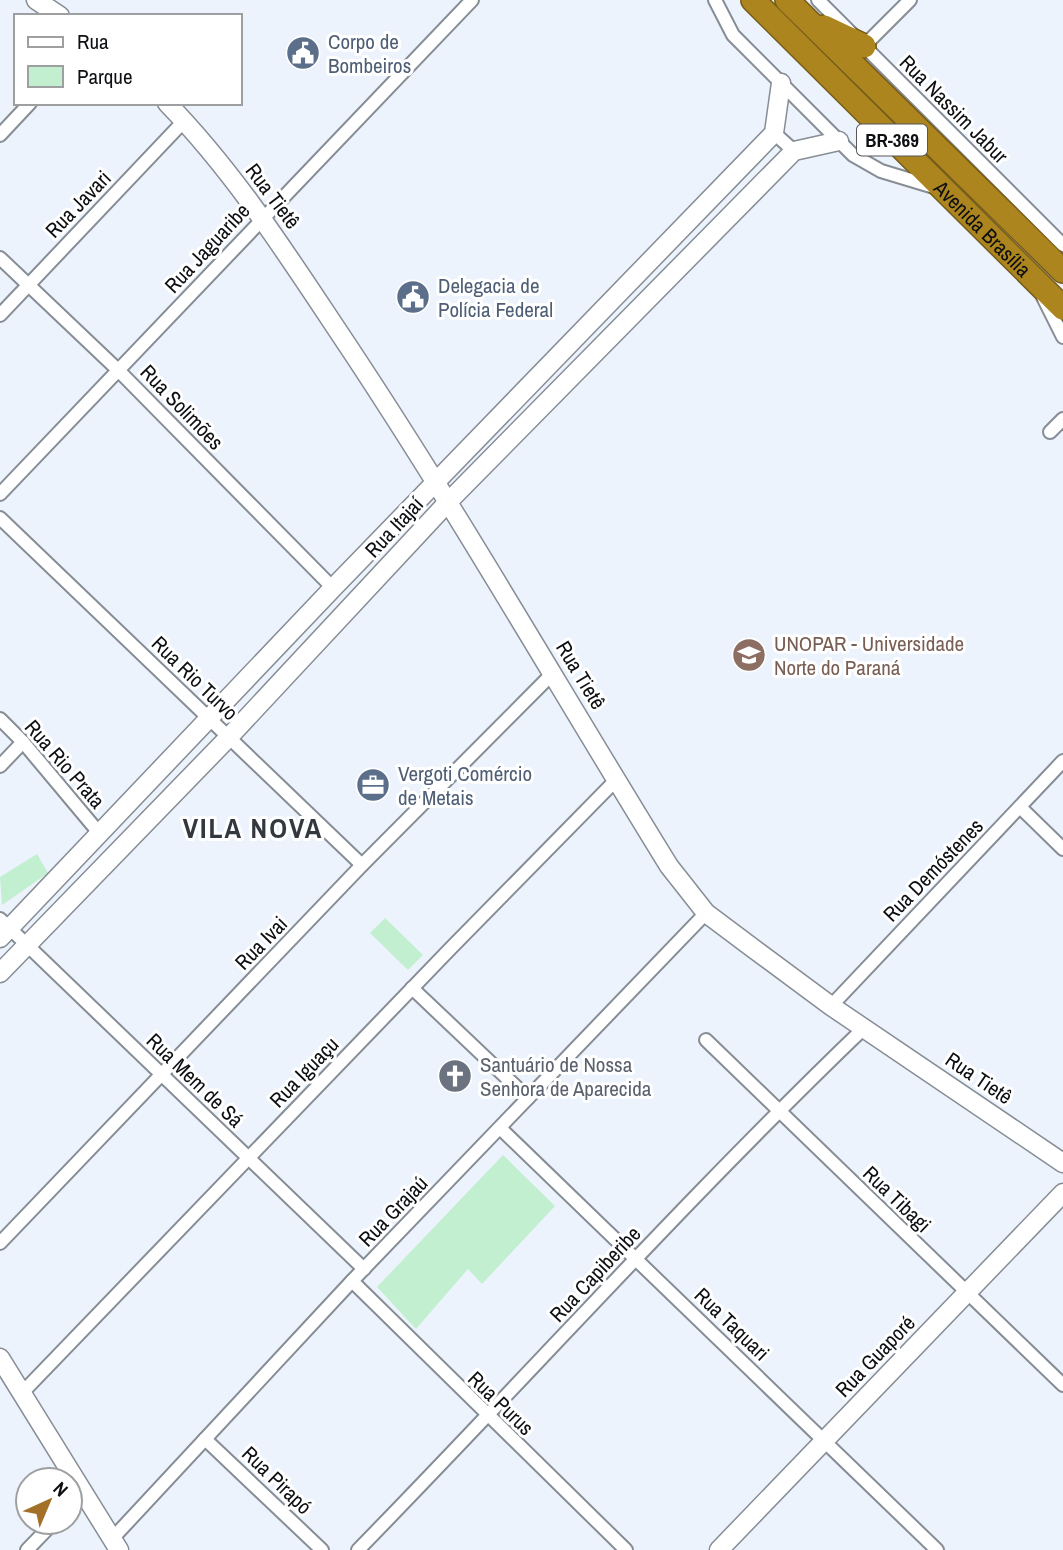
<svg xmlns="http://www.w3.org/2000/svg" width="1063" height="1550" font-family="'Archivo Narrow',sans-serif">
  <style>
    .green { fill: #c2efd0 }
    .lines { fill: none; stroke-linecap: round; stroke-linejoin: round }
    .street-casing { stroke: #878d95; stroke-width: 16 }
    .secondary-casing { stroke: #878d95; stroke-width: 21 }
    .highway-casing { stroke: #755c1a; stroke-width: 26 }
    .street { stroke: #fff; stroke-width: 12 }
    .secondary { stroke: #fff; stroke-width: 18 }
    .highway { stroke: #ad851f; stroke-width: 23 }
    .labels { text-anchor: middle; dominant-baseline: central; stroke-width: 6; stroke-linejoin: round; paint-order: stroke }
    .shield { fill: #fff; stroke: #565759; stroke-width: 2 }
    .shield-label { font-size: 19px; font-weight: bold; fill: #0d0f12 }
    .service-label { font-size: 21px; fill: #4e5e75; stroke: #fff; text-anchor: start }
    .street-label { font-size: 21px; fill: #0d0f12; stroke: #fff }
    .education-label { font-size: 21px; fill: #785e54; stroke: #fff; text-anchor: start }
    .worship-label { font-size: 21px; fill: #5b616d; stroke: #fff; text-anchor: start }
    .district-label { font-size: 28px; font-weight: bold; letter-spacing: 2px; fill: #33383f; stroke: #fff }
  </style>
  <rect width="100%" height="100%" fill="#ecf3fc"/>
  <g class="green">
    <path d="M37,854L48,873L2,905L0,877Z"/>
    <path d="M385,918L423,955L408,970L370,933Z"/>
    <path d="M503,1155L555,1206L482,1284L468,1269L416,1329L377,1287Z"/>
  </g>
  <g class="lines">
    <g class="street-casing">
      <g id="street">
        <path d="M715,0L733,35L853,155L881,171L934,187"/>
        <path d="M818,0L1063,245"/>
        <path d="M864,46L910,0"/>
        <path d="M774,133L794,151"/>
        <path d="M0,135L30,103"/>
        <path d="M0,258L118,370L333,588"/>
        <path d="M1043,297L1063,337"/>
        <path d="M0,315L184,121"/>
        <path d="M1050,432L1063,419"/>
        <path d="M0,494L472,0"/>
        <path d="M0,518L362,865"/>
        <path d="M0,719L23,742L100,834"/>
        <path d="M0,766L23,742"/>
        <path d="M1020,807L1063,849"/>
        <path d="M0,919L364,1269"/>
        <path d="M412,988L528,1098"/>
        <path d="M831,1006L1063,761"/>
        <path d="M706,1040L1063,1385"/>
        <path d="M500,1128L937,1550"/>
        <path d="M0,1243L362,865L553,673"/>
        <path d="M352,1281L626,1550"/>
        <path d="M22,1393L450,949L616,780"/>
        <path d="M205,1439L322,1550"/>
        <path d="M70,1505L83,1492"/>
        <path d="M112,1539L352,1281L706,913"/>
        <path d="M27,1550L54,1522"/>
        <path d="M358,1550C527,1377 689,1196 864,1028"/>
      </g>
    </g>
    <g class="secondary-casing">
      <g id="secondary">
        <path d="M36,0L60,16"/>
        <path d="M167,103C239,177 293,264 350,349C462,518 562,693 669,866L706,913L754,949L831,1006L1063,1163"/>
        <path d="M0,938L333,588L774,133L781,83"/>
        <path d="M0,973L229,737L449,501L794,151L839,141"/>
        <path d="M0,1358L119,1550"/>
        <path d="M719,1550L1063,1193"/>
      </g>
    </g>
    <g class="highway-casing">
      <g id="highway">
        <path id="s1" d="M753,0L1063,308"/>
        <path d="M787,0L1063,271"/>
        <path d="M824,27L864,46"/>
      </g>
    </g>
    <use href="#street" class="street"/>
    <use href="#secondary" class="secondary"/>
    <use href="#highway" class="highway"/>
  </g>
  <defs>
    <g id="civic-disc" transform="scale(1.75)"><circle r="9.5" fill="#5c6f8a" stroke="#fff"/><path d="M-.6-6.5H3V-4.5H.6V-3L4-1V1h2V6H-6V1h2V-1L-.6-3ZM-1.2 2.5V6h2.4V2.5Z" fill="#fff"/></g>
    <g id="university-disc" transform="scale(1.75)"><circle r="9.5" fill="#8d6e63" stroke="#fff"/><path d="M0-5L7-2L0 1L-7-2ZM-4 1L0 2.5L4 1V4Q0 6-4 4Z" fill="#fff"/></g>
    <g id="office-disc" transform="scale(1.75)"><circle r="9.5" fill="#5c6f8a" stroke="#fff"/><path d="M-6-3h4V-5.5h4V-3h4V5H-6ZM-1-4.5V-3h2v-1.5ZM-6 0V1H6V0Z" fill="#fff"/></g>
    <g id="church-disc" transform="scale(1.75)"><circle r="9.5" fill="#6b7280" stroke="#fff"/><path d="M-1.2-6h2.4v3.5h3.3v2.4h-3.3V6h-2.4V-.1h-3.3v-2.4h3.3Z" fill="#fff"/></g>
  </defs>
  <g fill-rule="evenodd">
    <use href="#civic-disc" x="303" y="53"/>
    <use href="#civic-disc" x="413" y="297"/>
    <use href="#university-disc" x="749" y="655"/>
    <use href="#office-disc" x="373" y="785"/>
    <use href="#church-disc" x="455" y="1076"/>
  </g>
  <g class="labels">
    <rect class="shield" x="857" y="124.5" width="70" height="31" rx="5"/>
    <g class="shield-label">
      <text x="892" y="140">BR-369</text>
    </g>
    <g class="service-label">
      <text x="328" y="41">Corpo de<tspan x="328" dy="24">Bombeiros</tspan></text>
      <text x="438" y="285">Delegacia de<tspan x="438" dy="24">Polícia Federal</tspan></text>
      <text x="398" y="773">Vergoti Comércio<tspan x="398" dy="24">de Metais</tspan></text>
    </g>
    <g class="street-label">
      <text transform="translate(954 109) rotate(45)">Rua Nassim Jabur</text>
      <text transform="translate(273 196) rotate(53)">Rua Tietê</text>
      <text transform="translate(78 204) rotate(-46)">Rua Javari</text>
      <text stroke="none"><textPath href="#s1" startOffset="324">Avenida Brasília</textPath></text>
      <text transform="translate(207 248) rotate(-47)">Rua Jaguaribe</text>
      <text transform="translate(182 407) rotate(46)">Rua Solimões</text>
      <text transform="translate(394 527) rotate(-47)">Rua Itajaí</text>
      <text transform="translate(581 675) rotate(59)">Rua Tietê</text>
      <text transform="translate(195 678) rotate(44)">Rua Rio Turvo</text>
      <text transform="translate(65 764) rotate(49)">Rua Rio Prata</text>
      <text transform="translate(933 870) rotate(-46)">Rua Demóstenes</text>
      <text transform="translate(261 943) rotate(-46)">Rua Ivai</text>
      <text transform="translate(304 1072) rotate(-46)">Rua Iguaçu</text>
      <text transform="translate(979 1078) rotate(34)">Rua Tietê</text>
      <text transform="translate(195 1080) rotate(44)">Rua Mem de Sá</text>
      <text transform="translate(897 1199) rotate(44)">Rua Tibagi</text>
      <text transform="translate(393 1211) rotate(-46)">Rua Grajaú</text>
      <text transform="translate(595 1274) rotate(-47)">Rua Capiberibe</text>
      <text transform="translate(732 1324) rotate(44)">Rua Taquari</text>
      <text transform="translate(875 1356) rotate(-46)">Rua Guaporé</text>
      <text transform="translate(501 1403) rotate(44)">Rua Purus</text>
      <text transform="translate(277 1480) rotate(44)">Rua Pirapó</text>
    </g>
    <g class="education-label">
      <text x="774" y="643">UNOPAR - Universidade<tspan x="774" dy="24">Norte do Paraná</tspan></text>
    </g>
    <g class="worship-label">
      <text x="480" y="1064">Santuário de Nossa<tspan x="480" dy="24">Senhora de Aparecida</tspan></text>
    </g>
    <g class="district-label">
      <text x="253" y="828">VILA NOVA</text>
    </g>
  </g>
  <rect x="14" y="14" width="228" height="91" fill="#ffffff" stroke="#9e9fa0" stroke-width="2"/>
  <rect x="28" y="37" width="35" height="10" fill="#ffffff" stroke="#9e9fa0" stroke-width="2"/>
  <text x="77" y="49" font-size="21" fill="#0d0f12">Rua</text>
  <rect x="28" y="66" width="35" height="21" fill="#c2efd0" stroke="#9e9fa0" stroke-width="2"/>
  <text x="77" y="84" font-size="21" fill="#0d0f12">Parque</text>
  <g transform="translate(49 1501) rotate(44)"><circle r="33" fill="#ffffff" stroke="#9e9fa0" stroke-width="2"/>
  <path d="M0-5L12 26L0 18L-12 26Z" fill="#a37028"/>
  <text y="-10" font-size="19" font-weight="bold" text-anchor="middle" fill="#0d0f12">N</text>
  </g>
</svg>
